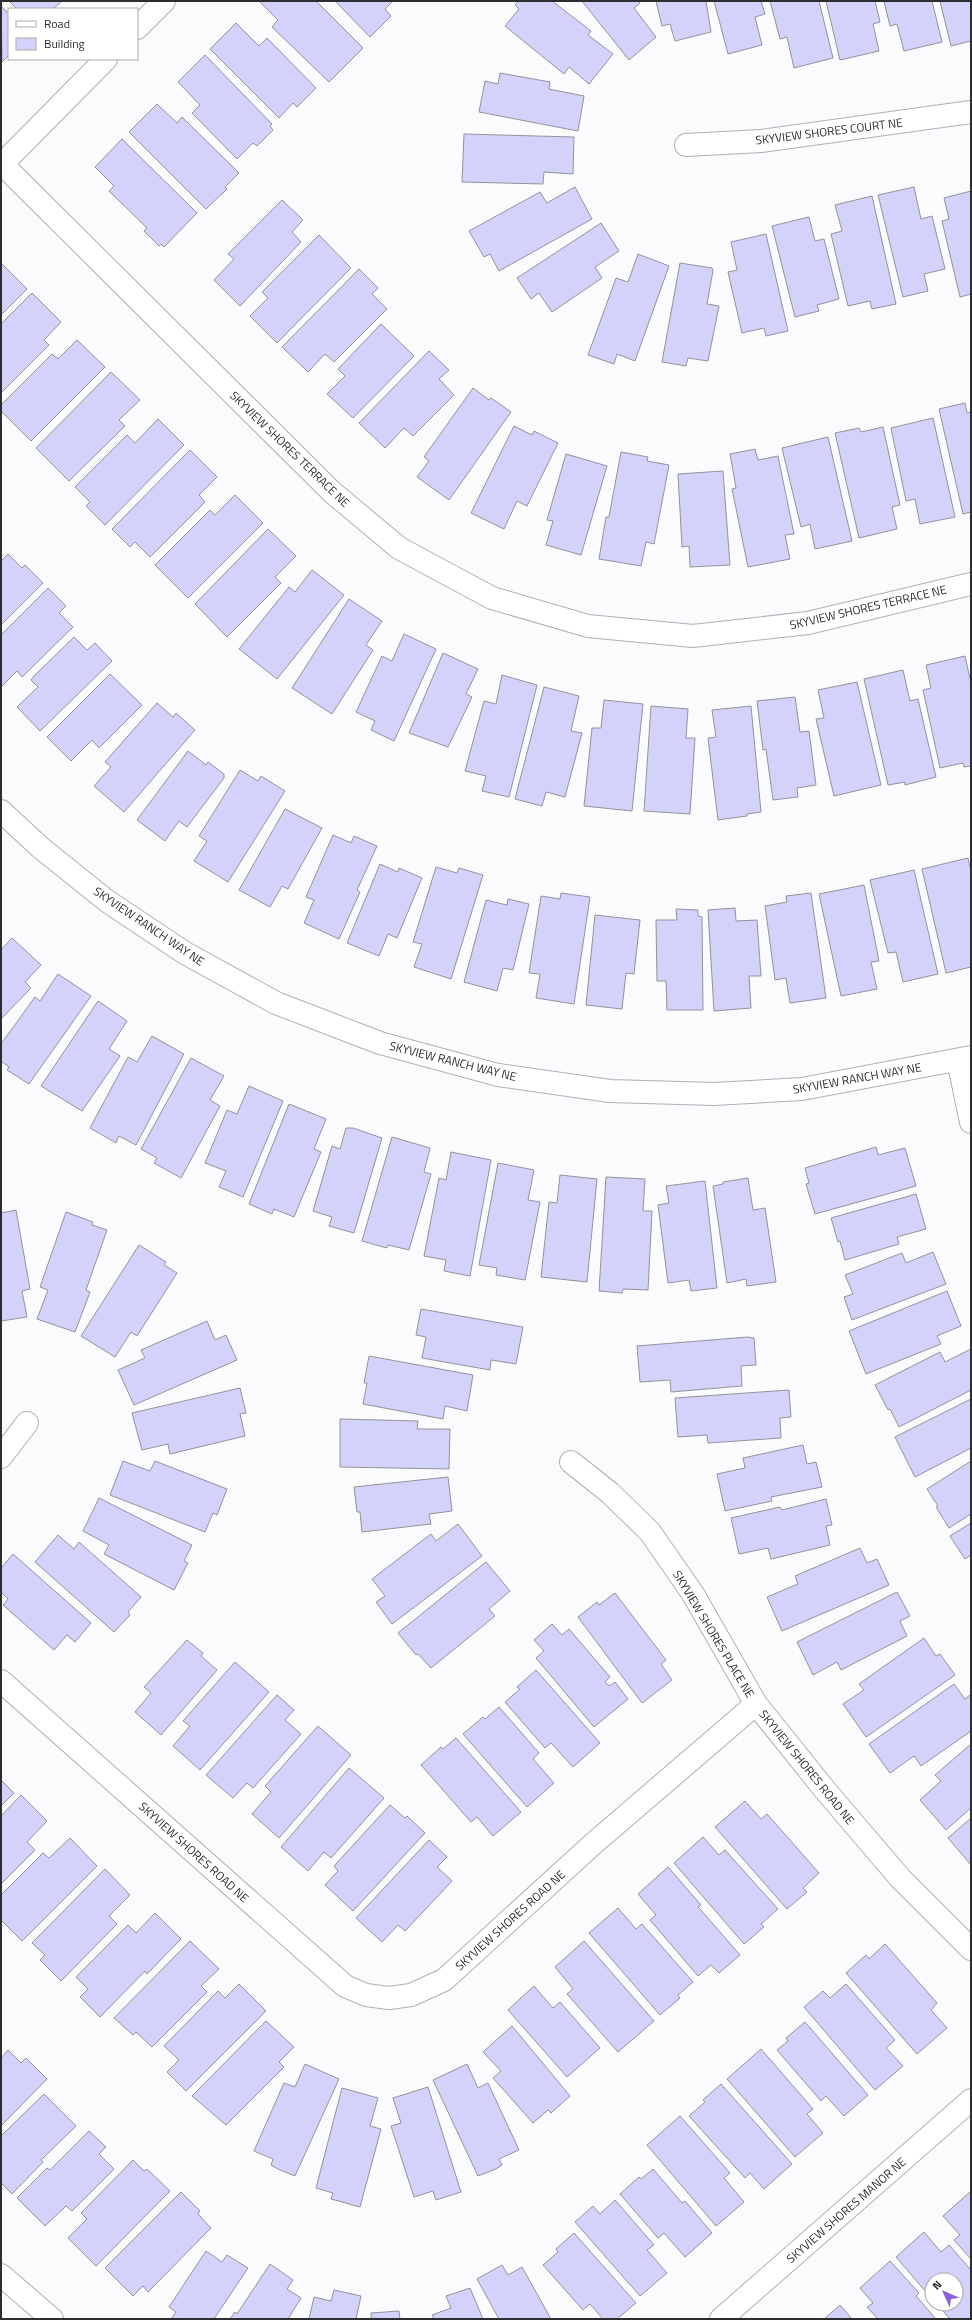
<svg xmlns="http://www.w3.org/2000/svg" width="972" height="2320" font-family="'Titillium Web',sans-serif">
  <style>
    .building { fill: #d3d2fb; stroke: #929299 }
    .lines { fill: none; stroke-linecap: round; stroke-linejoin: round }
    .minor-casing { stroke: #afafb7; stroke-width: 24 }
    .minor { stroke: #fff; stroke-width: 22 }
    .labels { text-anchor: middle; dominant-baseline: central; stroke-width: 4; stroke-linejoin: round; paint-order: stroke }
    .street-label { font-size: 12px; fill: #2d2d30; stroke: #fff }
  </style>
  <rect width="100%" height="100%" fill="#fbfbfe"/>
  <g class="building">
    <path d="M9,1H61V2L53,9H17Z"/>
    <path d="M259,1H316L363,48L329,82L272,27L278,20Z"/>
    <path d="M335,1H393L385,9L391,16L370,37Z"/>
    <path d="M518,1H552L591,31L588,35L613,54L589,84L569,67L564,74L505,26L519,9L515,5Z"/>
    <path d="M582,1H639L640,3L634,8L656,37L629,60Z"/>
    <path d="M656,1H706L711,32L675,41L670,24L662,26Z"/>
    <path d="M714,1H761L765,14L755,17L762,45L728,54Z"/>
    <path d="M770,1H819L833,58L794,68L787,37L780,39Z"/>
    <path d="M826,1H875L880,22L873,24L879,51L840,60Z"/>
    <path d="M884,1H932L942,42L904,51L897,24L890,26Z"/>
    <path d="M940,1H971V41L951,46Z"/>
    <path d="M1,6L9,14V55L2,62Z"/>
    <path d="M236,23L259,46L267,38L316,88L297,107L293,103L279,118L210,49Z"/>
    <path d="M205,55L272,124L270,126L273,130L257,146L253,143L237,159L192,113L200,105L178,82Z"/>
    <path d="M500,73L550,82L549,89L584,96L578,131L479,112L485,81L498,84Z"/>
    <path d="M157,104L177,123L182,117L239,173L225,187L227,189L206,209L129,132Z"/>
    <path d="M464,134L574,137L573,174L544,172L543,184L462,182Z"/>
    <path d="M122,139L197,213L164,247L161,244L159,246L144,231L147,228L109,191L114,186L95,167Z"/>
    <path d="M575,187L592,219L499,271L490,254L484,257L469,231L540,192L547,203Z"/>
    <path d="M914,187L921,219L932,216L945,269L924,274L928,291L903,297L878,195Z"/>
    <path d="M971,191V294L960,297L942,221L949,219L944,198Z"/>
    <path d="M872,196L896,304L872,309L870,301L848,306L831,234L842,231L835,205Z"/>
    <path d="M282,200L303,220L292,232L301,242L240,306L214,280L234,259L228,254Z"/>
    <path d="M809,217L815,241L824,239L839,299L817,305L819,311L795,317L772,226Z"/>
    <path d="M601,223L619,251L595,267L602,278L552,312L539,293L531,299L517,278Z"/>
    <path d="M766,234L788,331L766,336L764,328L742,333L728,272L737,270L731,242Z"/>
    <path d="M319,235L351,268L277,343L250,316L268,298L262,292Z"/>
    <path d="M638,254L669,266L635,361L617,354L614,364L588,355L616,278L628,282Z"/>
    <path d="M1,263L27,289L1,315Z"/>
    <path d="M680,263L712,268L713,271L707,304L719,306L708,361L688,358L686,366L662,362Z"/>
    <path d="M359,269L378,288L372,294L387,309L334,362L325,354L308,372L282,347Z"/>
    <path d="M32,293L61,322L44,340L49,345L1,393V324Z"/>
    <path d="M381,324L414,356L353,418L327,394L345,376L338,369Z"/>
    <path d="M77,340L105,367L31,441L1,411V405L52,354L58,359Z"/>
    <path d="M429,351L449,370L439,379L454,395L413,436L404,428L385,448L359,423Z"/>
    <path d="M111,372L140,400L119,420L125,426L69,481L36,448Z"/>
    <path d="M473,388L489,400L491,398L511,412L449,500L417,477L429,461L424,457Z"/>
    <path d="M965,403L967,413L971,412V512L963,514L939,409Z"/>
    <path d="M933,418L955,517L920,524L915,499L906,501L891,428Z"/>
    <path d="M158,419L184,445L105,525L86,506L90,502L75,487L127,435L135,443Z"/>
    <path d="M514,426L532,435L534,431L558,443L527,506L517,501L504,529L471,513Z"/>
    <path d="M883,427L900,505L892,507L897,529L859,538L835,433L859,428L861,432Z"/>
    <path d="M828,437L852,541L815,549L810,524L801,527L782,448Z"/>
    <path d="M755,449L758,460L778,456L794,534L785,535L790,559L748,567L732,489L736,488L730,454Z"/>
    <path d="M190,450L217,477L199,495L205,502L150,557L135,542L130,547L112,529Z"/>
    <path d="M621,452L648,457L647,461L669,465L654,544L646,542L641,566L599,559L606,517H609Z"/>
    <path d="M566,454L607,466L581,555L546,545L553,521L547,520Z"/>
    <path d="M723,471L730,565L690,567L689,546L682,547L678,474Z"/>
    <path d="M235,495L263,523L188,598L155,565L210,510L215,515Z"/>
    <path d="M268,529L296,556L275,577L281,583L227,637L195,604Z"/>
    <path d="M8,554L22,568L25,565L43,583L1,625V561Z"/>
    <path d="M312,570L344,595L277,679L239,649L289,587L295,592Z"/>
    <path d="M48,588L66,606L59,613L73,627L22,677L17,671L1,687V635Z"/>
    <path d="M349,599L382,621L366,645L373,650L332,714L292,688Z"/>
    <path d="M404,634L436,649L394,741L371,730L375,721L356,712L382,656L392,661Z"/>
    <path d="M74,637L87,650L95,643L112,661L40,731L17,707L38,687L31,680L34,676Z"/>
    <path d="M443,653L478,669L466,694L472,697L448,747L409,733Z"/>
    <path d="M965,656L971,683V766L964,767L963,763L940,768L923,690L931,688L926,665Z"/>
    <path d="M903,670L910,701L918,699L936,777L905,785V782L888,785L864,679Z"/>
    <path d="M110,674L142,705L99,748L92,740L71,761L47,737Z"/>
    <path d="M502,675L537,685L509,797L482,791L486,776L465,771L484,701L496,704Z"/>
    <path d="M857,682L881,785L834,796L816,719L824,718L818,690Z"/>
    <path d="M544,687L579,696L571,731L582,733L565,797L546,792L542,806L515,799Z"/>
    <path d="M795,697L800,732L809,731L816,785L797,788L798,797L773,800L766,749L763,750L757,701Z"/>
    <path d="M604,700L643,704L632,811L584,806L592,728H601Z"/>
    <path d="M157,703L173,717L176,713L195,730L124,812L94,786L111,767L105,762Z"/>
    <path d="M651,706L688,709L686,738H695L690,814L644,811Z"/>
    <path d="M751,706L761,812L747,814V816L718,820L708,738L716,737L712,710Z"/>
    <path d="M188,751L206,765L208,762L224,774V778L187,827L179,821L165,841L137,820Z"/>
    <path d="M240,770L258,781L261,776L285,791L228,882L194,861L207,841L199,836Z"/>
    <path d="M285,809L322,828L288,889L282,886L270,907L239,890Z"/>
    <path d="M333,835L351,843L354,836L377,846L357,890L360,892L339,939L304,923L314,900L306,897Z"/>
    <path d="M968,858L971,871V967L946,973L922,869Z"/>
    <path d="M380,864L398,872L399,868L422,878L397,938L388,934L379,956L347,943Z"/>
    <path d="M436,867L457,873L459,868L483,875L451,979L414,967L422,944L413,942Z"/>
    <path d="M914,870L938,974L903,982L896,952L888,953L870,880Z"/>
    <path d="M864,885L879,961L871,962L877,989L841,996L819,894Z"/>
    <path d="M561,893L590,897L574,1004L536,998L540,974L529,973L541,896L560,899Z"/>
    <path d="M811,893L826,998L790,1003L786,978L775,980L765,906L787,902L786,896Z"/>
    <path d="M508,899L529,904L513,970L503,968L497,991L464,982L486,900L507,905Z"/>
    <path d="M735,908L736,921L757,920L761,976H749L751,1008L714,1011L708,910Z"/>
    <path d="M676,909L698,910V916L702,917L703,1010H667L666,981H657L656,920H677Z"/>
    <path d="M595,915L640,920L634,974L626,973L622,1009L586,1005Z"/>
    <path d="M12,938L41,965L25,982L31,988L1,1019V950Z"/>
    <path d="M58,974L91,996L29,1084L7,1070L9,1067L1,1061V1044L35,997L40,1001Z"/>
    <path d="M98,1001L127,1021L109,1049L120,1056L82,1111L41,1086Z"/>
    <path d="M152,1036L184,1054L136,1145L119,1136L116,1143L90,1128L128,1057L137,1062Z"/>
    <path d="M191,1058L224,1076L210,1100L220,1106L181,1178L154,1163L157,1158L141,1149Z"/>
    <path d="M249,1086L283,1101L243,1197L219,1187L226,1171L205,1163L227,1110L237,1114Z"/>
    <path d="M289,1104L326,1119L314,1149L321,1152L294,1217L274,1209L272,1214L249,1204Z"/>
    <path d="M346,1128H353L382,1138L354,1233L329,1226L332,1217L313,1211L332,1146L340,1149Z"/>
    <path d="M392,1137L430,1148L424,1172L431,1174L409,1250L388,1245L387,1248L362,1241Z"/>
    <path d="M876,1147L878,1155L905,1148L916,1186L815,1214L806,1184L809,1183L805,1168Z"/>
    <path d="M451,1152L491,1160L470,1276L444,1271L446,1260L424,1256L439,1178L446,1180Z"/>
    <path d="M498,1163L534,1170L528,1200L540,1202L525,1280L496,1275L497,1268L479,1265Z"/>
    <path d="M560,1175L597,1179L587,1282L541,1277L549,1202L557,1203Z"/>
    <path d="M606,1177L645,1179L643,1211H652L648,1290L623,1289L622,1293L599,1291Z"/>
    <path d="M748,1178L753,1210L765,1208L776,1282L747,1286L746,1279L727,1283L713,1186L723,1184V1182Z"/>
    <path d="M705,1181L717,1288L691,1291L689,1280L668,1283L658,1205L669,1203L666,1186Z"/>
    <path d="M916,1194L926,1229L897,1237L899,1244L845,1260L840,1241L838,1242L831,1218Z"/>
    <path d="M16,1210L30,1289L22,1291L27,1317L1,1321V1213Z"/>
    <path d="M66,1212L93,1222L92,1225L107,1230L86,1290L90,1292L75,1332L37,1319L48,1290L40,1287Z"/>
    <path d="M139,1245L166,1262L164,1265L177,1273L137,1336L131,1332L115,1357L81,1336Z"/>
    <path d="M933,1252L946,1284L852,1320L844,1297L853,1294L845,1275L902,1253L906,1263Z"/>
    <path d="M947,1291L961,1326L937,1336L941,1344L866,1374L849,1331Z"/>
    <path d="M421,1309L523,1327L516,1364L491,1360L490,1370L422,1358L426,1337L416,1335Z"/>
    <path d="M207,1321L215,1340L226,1335L237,1360L134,1405L118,1370L145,1358L141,1350Z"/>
    <path d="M748,1337L754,1338L756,1365L741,1366L742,1386L671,1392L670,1380L640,1382L637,1346Z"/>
    <path d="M971,1349V1390L899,1427L890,1409L888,1410L875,1385L940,1352L945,1362Z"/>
    <path d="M369,1356L473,1375L467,1411L445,1406L443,1419L363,1404L367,1383H364Z"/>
    <path d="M240,1388L246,1413L240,1414L245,1436L170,1454L168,1444L142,1450L132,1413Z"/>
    <path d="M789,1390L791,1417L780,1418L781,1438L708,1443L707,1435L678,1437L675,1398Z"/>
    <path d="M971,1399V1448L915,1477L895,1437Z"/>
    <path d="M340,1419L418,1421L417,1429H450L449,1469L340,1467Z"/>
    <path d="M803,1445L807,1464L816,1462L822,1487L771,1497L772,1501L725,1511L717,1474L745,1468L743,1458Z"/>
    <path d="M123,1461L150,1471L155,1461L227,1489L217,1515L213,1513L205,1532L110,1495Z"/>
    <path d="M971,1461V1514L949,1528L936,1507L938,1506L927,1489Z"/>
    <path d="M448,1477L452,1511L429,1514L431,1524L362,1532L360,1512H357L354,1487Z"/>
    <path d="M99,1498L192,1545L184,1561L188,1563L174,1590L104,1554L109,1545L83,1531Z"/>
    <path d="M826,1499L832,1525L826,1526L830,1545L771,1559L768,1548L739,1554L731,1518L780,1507L782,1510Z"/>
    <path d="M971,1523V1555L965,1559L950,1536Z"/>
    <path d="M458,1524L482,1556L392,1624L376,1602L385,1596L372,1579L431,1534L436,1541Z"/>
    <path d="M58,1535L74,1549L79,1542L141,1597L128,1612L130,1615L114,1632L35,1562Z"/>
    <path d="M860,1548L867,1563L877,1559L889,1585L782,1631L767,1597L798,1584L795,1576Z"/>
    <path d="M13,1554L91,1623L75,1642L67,1635L54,1650L3,1605L8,1599L1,1592V1568Z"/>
    <path d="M486,1562L510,1591L489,1609L495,1616L431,1668L418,1654L416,1655L398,1633Z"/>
    <path d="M897,1592L910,1616L900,1621L907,1636L841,1670L837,1662L813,1675L797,1642Z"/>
    <path d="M615,1593L666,1660L661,1664L672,1680L642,1703L578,1617L597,1602L599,1605Z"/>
    <path d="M552,1624L562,1635L569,1629L610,1677L605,1682L609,1686L615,1682L628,1699L594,1727L536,1658L544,1651L534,1640Z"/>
    <path d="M924,1638L936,1656L940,1654L955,1675L866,1737L843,1704L864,1690L859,1684Z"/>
    <path d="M187,1640L203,1653L201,1656L217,1670L161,1735L135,1712L151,1693L144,1687Z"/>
    <path d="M235,1662L269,1692L200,1770L173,1746L190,1726L183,1721Z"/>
    <path d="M536,1670L600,1743L573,1767L551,1743L545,1748L505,1702L520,1689L517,1687Z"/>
    <path d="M954,1684L965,1699L970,1695L971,1697V1731L921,1766L914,1756L890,1773L869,1744Z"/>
    <path d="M277,1695L294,1710L285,1720L301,1734L253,1788L247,1783L233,1798L206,1775Z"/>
    <path d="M499,1707L539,1753L533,1759L554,1783L527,1807L463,1734L483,1717L485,1719Z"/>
    <path d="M318,1726L351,1755L279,1838L252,1814L271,1792L265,1786Z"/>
    <path d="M456,1738L521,1812L493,1836L477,1817L471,1822L421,1765L441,1747L443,1749Z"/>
    <path d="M971,1744V1808L946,1830L920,1800L941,1781L935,1775Z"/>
    <path d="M349,1768L384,1798L331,1858L324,1852L308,1871L281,1847Z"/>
    <path d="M1,1780L14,1793L1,1806Z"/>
    <path d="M21,1795L47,1821L27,1842L35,1850L1,1884V1816Z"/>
    <path d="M745,1801L761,1819L767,1814L819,1873L803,1888L807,1892L787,1909L715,1827Z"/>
    <path d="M390,1805L405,1818L407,1816L425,1833L353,1911L325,1885L338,1871L334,1866Z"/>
    <path d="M971,1818V1865L948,1838Z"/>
    <path d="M703,1837L719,1855L725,1850L778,1909L761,1924L764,1927L744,1944L674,1863Z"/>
    <path d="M70,1838L97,1866L22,1941L1,1920V1895L43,1853L49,1858Z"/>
    <path d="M429,1840L447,1857L437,1867L452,1881L405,1931L398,1925L382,1942L356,1918Z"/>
    <path d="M668,1867L701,1905L698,1907L700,1909L740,1955L719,1973L711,1965L698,1976L650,1920L656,1915L638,1894Z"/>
    <path d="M105,1869L130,1895L109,1916L117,1924L61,1981L40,1960L45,1955L32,1943Z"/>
    <path d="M618,1908L636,1929L642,1924L693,1982L678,1995L680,1998L660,2015L589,1933Z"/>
    <path d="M155,1913L181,1939L147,1974L145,1971L100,2017L80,1997L88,1989L76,1977L128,1925L136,1933Z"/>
    <path d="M190,1941L219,1969L201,1986L207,1992L152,2047L136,2032L133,2035L114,2018Z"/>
    <path d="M584,1941L654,2021L618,2052L567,1994L573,1989L555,1967Z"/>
    <path d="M885,1944L937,2003L931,2010L947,2028L917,2054L846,1973L866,1955L869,1959Z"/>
    <path d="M239,1984L266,2011L186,2091L167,2072L179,2060L164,2046L218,1991L225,1998Z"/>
    <path d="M846,1984L895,2040L886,2048L903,2066L875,2090L804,2007L823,1991L830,1998Z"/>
    <path d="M534,1986L553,2008L560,2002L600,2048L567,2077L508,2010Z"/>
    <path d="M266,2021L294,2047L279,2062L284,2067L226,2125L192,2096Z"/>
    <path d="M805,2022L868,2095L844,2116L826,2096L821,2101L777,2050L788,2041L786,2038Z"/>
    <path d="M512,2026L570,2096L551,2113L548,2110L533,2123L493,2078L501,2071L483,2052Z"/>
    <path d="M761,2049L813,2109L807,2114L823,2133L795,2157L727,2079Z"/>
    <path d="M8,2050L21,2063L26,2058L47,2079L1,2126V2058Z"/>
    <path d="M305,2064L339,2079L295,2176L278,2169L271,2165L273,2159L254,2151L284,2083L295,2087Z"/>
    <path d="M467,2064L478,2088L488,2083L519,2150L499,2159L502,2165L496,2169L478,2176L433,2080Z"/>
    <path d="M721,2084L792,2164L764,2189L750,2173L745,2178L689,2116L705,2102L703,2100Z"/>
    <path d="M428,2087L461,2192L436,2200L433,2191L414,2197L391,2126L401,2123L393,2098Z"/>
    <path d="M342,2088L378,2098L370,2126L381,2129L360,2207L331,2199L333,2193L316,2188Z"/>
    <path d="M44,2094L76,2126L41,2160L43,2162L12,2194L1,2183V2136Z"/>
    <path d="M680,2116L730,2173L724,2178L744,2202L716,2226L647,2145Z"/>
    <path d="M89,2131L106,2147L99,2154L114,2169L72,2211L66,2206L45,2226L17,2198L47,2168L50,2170Z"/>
    <path d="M133,2160L144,2171L147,2169L170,2191L96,2266L68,2238L87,2219L81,2213Z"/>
    <path d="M653,2169L682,2203L685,2201L712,2233L685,2257L664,2233L658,2238L620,2194L639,2177L641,2179Z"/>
    <path d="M971,2191V2259L954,2240L960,2235L943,2216Z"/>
    <path d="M181,2192L200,2211L198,2214L211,2228L148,2292L143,2286L133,2296L105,2268Z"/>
    <path d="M615,2200L654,2245L647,2250L667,2273L640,2296L575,2222L593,2206L600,2214Z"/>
    <path d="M924,2232L941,2252L949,2245L971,2270V2319H950L937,2304H956V2280H932V2299L896,2257Z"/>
    <path d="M574,2233L636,2303L617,2319H603L590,2304L583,2310L543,2265L558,2252L556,2249Z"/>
    <path d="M206,2251L222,2262L227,2255L248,2268L214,2319H171L176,2312L169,2307Z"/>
    <path d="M890,2261L919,2293L916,2296L936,2319H878L867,2307L873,2303L860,2288Z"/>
    <path d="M270,2264L293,2280L287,2289L301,2298L288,2319H230L235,2312L237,2314Z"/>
    <path d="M502,2265L508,2275L522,2267L551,2319H499L477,2279Z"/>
    <path d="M470,2288L483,2319H434L432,2315L451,2308L446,2296Z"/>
    <path d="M334,2290L361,2296L356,2319H309L314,2297L331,2301Z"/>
    <path d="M840,2305L852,2319H824Z"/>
    <path d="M399,2311L400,2319H371V2313Z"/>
  </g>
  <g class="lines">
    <g class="minor-casing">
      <g id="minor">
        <path d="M137,28L164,1"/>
        <path d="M686,145L761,141L971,112"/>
        <path d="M2,164L332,492L399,548L492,598L588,626L693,636L808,623L971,584"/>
        <path d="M1,165L106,59"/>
        <path d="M1,811L41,848L107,901L185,953L276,1003L380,1043L498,1075L610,1091L714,1094L802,1089L971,1057"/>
        <path d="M958,1060L971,1122"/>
        <path d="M1,1457L27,1423"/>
        <path d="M571,1462L610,1493L650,1532L693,1594L756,1704"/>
        <path d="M1,1681L345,1986L366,1995L389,1998L411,1995L444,1980L593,1844L756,1704L825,1790L900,1878L971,1949"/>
        <path d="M1,2275L52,2319"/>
        <path d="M721,2319L971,2100"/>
      </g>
    </g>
    <use href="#minor" class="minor"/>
  </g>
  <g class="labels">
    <g class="street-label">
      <text transform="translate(829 131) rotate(-7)">SKYVIEW SHORES COURT NE</text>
      <text transform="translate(290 449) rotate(44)">SKYVIEW SHORES TERRACE NE</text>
      <text transform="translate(868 607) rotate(-13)">SKYVIEW SHORES TERRACE NE</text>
      <text transform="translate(149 926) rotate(34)">SKYVIEW RANCH WAY NE</text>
      <text transform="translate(453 1061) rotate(14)">SKYVIEW RANCH WAY NE</text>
      <text transform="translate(857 1078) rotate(-10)">SKYVIEW RANCH WAY NE</text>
      <text transform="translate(714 1634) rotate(59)">SKYVIEW SHORES PLACE NE</text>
      <text transform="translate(807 1767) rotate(51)">SKYVIEW SHORES ROAD NE</text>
      <text transform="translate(194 1852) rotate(42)">SKYVIEW SHORES ROAD NE</text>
      <text transform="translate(510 1920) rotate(-42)">SKYVIEW SHORES ROAD NE</text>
      <text transform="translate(846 2210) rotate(-41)">SKYVIEW SHORES MANOR NE</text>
    </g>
  </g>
  <rect width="972" height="2320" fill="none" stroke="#2d2d30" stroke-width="4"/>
  <rect x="8" y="8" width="130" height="52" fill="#ffffff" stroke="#ababac"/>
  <rect x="16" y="21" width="20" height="6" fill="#ffffff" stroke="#ababac"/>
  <text x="44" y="28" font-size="12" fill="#2d2d30">Road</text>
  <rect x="16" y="38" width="20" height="12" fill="#d3d2fb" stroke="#ababac"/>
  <text x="44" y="48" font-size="12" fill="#2d2d30">Building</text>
  <g transform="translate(944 2292) rotate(315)"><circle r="19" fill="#ffffff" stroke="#ababac"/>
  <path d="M0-3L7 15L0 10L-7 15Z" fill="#8962dc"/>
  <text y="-6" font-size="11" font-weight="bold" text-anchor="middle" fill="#2d2d30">N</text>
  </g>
</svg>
